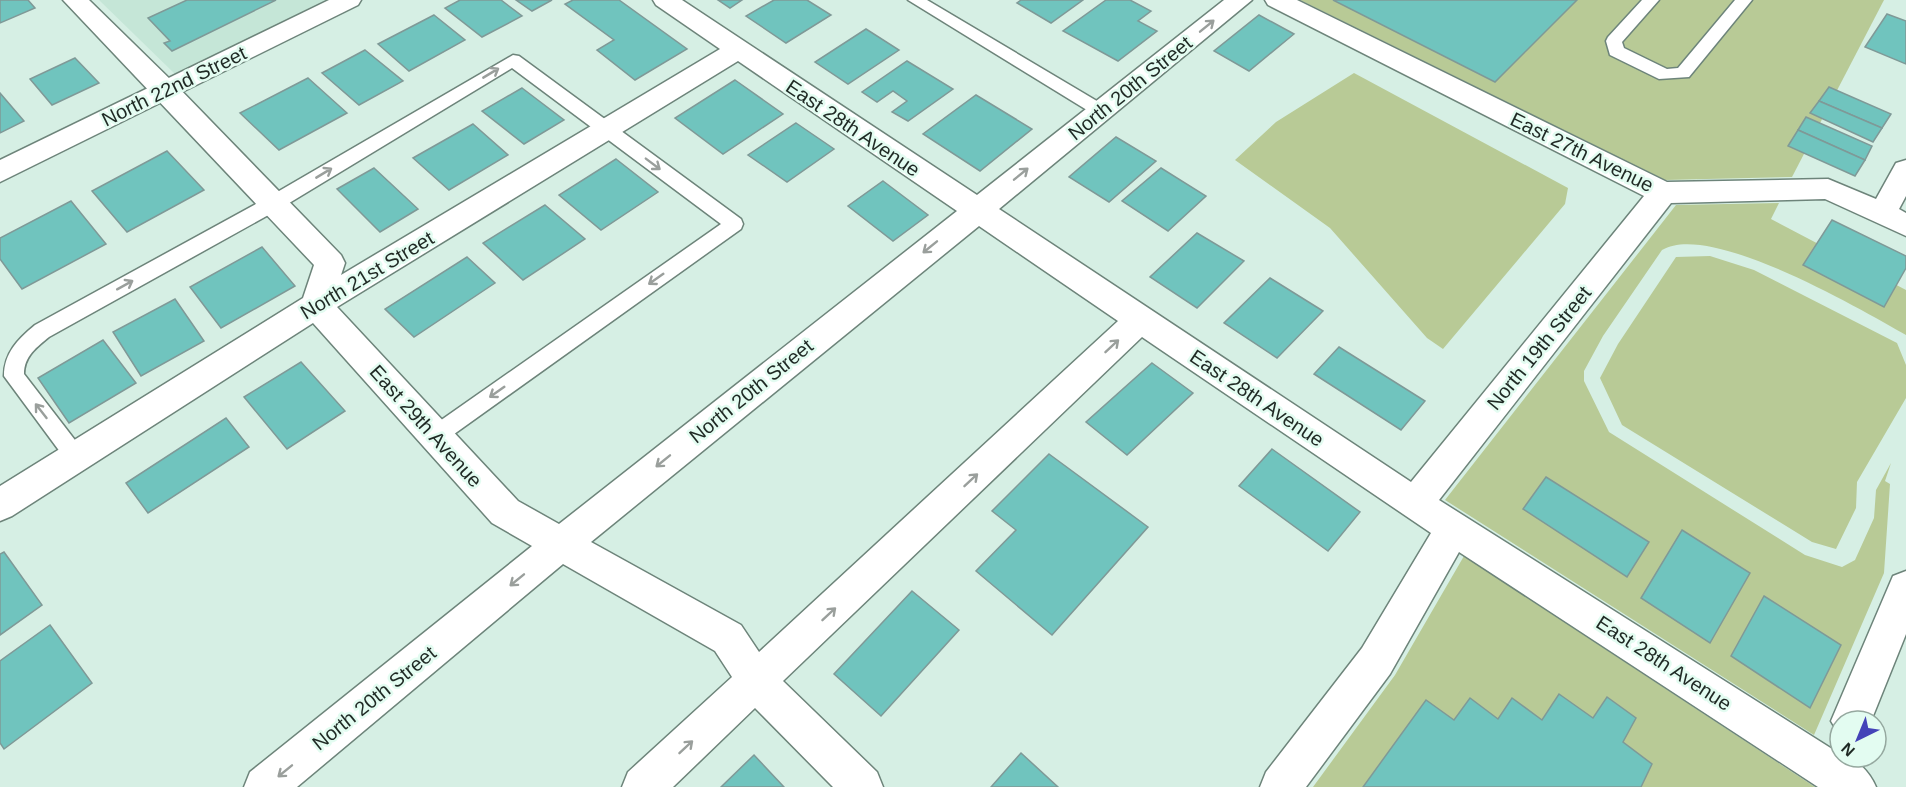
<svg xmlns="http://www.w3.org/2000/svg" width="1906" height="787" font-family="Arial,sans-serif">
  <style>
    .built { fill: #c5e6d7 }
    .green { fill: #b8ca96 }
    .building { fill: #70c4be; stroke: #7f9997; stroke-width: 1.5 }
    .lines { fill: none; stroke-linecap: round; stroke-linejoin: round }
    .service-casing { stroke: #6d847a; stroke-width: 3 }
    .minor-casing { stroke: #6d847a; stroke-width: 3 }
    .secondary-casing { stroke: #6d847a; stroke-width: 3 }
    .service { fill: #fff; fill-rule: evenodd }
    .minor { fill: #fff; fill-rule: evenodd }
    .secondary { fill: #fff; fill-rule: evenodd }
    .oneway { stroke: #9a9f9c }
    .labels { text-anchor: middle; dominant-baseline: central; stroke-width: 5; stroke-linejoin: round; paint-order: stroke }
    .street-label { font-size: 20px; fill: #1f2924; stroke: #e3fcf1 }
  </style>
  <rect width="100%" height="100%" fill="#d6efe4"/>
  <path class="built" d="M99,0H330L176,75Z"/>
  <g class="green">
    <path d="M1300,0H1884L1792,177L1665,180Z"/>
    <path d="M1354,73L1568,188L1565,204L1443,349L1427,338L1330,228L1235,160L1276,122Z"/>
    <path d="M1779,203L1771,219L1906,290V335C1860,309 1710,221 1662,250L1603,336L1584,371V381L1609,432L1805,555L1842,567L1855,560L1874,518L1876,490L1891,463L1885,481L1890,484L1884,573L1814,735L1445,500L1676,205Z"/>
    <path d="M1710,256L1754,270L1897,343L1906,365V398L1857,482L1856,508L1836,549L1812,542L1622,425L1600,378L1618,344L1676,257Z"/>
    <path d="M1464,556L1815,787H1313L1395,675Z"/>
  </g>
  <g class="building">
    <path d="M0,0H28L35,8L0,23Z"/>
    <path d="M187,0H276L172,51L164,43L170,41L148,18Z"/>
    <path d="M460,0H501L522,16L482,37L445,8Z"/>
    <path d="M516,0H552L532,11Z"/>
    <path d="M573,0H619L687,49L635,80L597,50L614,40L565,4Z"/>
    <path d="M718,0H742L730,8Z"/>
    <path d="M774,0H807L831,15L786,43L746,16Z"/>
    <path d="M1021,0H1083L1051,23L1017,3Z"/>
    <path d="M1106,0H1130L1151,11L1138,21L1157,31L1118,61L1063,31Z"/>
    <path d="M1333,0H1577L1495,82Z"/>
    <path d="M1887,14L1906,21V64L1865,47Z"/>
    <path d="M434,15L465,40L409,71L378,44Z"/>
    <path d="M1259,15L1294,34L1249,71L1214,51Z"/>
    <path d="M866,29L899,50L848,84L815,62Z"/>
    <path d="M365,50L403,81L359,105L322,73Z"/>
    <path d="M75,58L99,83L52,105L30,79Z"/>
    <path d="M907,61L953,89L908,121L892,112L907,101L893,91L877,102L862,92Z"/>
    <path d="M308,78L347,113L279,150L240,113Z"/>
    <path d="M735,80L783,114L723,154L675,118Z"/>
    <path d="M1829,87L1891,114L1882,128L1819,101Z"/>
    <path d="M522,88L564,120L524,144L482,111Z"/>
    <path d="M0,93L24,121L0,133Z"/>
    <path d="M976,95L1032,129L980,171L923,134Z"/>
    <path d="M1819,101L1882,128L1873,142L1810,113Z"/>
    <path d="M1806,117L1872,146L1865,160L1798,130Z"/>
    <path d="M796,123L834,149L787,182L748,155Z"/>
    <path d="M473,124L508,155L449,190L413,158Z"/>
    <path d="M1798,130L1865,160L1855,176L1788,146Z"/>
    <path d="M1116,137L1156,161L1109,202L1069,177Z"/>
    <path d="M167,151L204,190L127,232L92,191Z"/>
    <path d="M616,159L658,192L601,230L559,195Z"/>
    <path d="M374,168L418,209L380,232L337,189Z"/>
    <path d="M1161,168L1206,196L1168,231L1122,201Z"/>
    <path d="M883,181L928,215L893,241L848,206Z"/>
    <path d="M71,201L106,244L22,289L0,259V238Z"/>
    <path d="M545,205L585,239L523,280L483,243Z"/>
    <path d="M1832,220L1906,256V268L1884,307L1803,265Z"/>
    <path d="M1197,233L1244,261L1197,308L1150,277Z"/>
    <path d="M262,247L295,286L221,328L190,287Z"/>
    <path d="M467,257L495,283L414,337L385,309Z"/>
    <path d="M1270,278L1323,311L1277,358L1224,323Z"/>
    <path d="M175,299L204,341L141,376L113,332Z"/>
    <path d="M103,340L136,383L69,423L38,378Z"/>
    <path d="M1339,347L1425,401L1401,430L1314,374Z"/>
    <path d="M301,362L345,411L287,449L244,397Z"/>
    <path d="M1152,363L1193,393L1127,455L1086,422Z"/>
    <path d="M226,418L249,447L148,513L126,483Z"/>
    <path d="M1272,449L1360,512L1328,551L1239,486Z"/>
    <path d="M1049,454L1148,527L1052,635L976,571L1016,530L992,511Z"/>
    <path d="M1546,477L1649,542L1627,577L1523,509Z"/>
    <path d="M1682,530L1750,573L1710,643L1641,598Z"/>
    <path d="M4,552L42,605L0,635V554Z"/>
    <path d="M912,591L959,630L881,716L834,674Z"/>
    <path d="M1764,596L1841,645L1810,708L1731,656Z"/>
    <path d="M50,625L92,683L4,749L0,743V661Z"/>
    <path d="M1559,694L1593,718L1607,697L1636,718L1623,742L1652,764L1641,787H1363L1426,700L1454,720L1470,698L1498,719L1512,698L1542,720Z"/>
    <path d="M1021,753L1058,787H991Z"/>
    <path d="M754,755L784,787H721Z"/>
  </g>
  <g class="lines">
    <g class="service-casing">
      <g id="service">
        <path d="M908,0H927L1107,107L1110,111L1107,115H1095Z"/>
        <path d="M1642,0H1659L1622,42L1624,48L1667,69L1678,68L1735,0H1752L1689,77L1659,79L1610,55L1606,41L1608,37Z"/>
        <path d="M513,55L519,56L741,219L743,224L741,229L443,442L435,445L427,442L424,436L427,430L721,224L512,68L281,208L49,337C37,347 24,356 24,374L88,457L85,464L77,466L69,464L4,376C4,353 18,339 35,325L267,198Z"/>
      </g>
    </g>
    <g class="minor-casing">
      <g id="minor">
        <path d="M63,0H89L175,84L341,255L345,263L341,275L720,49L656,5L653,0H682L977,195L1224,0H1252L999,209L1411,482L1644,196L1268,5L1265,0H1297L1667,182L1828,179L1876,199L1896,163L1906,160V196L1899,209L1906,213V236L1825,199L1671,203L1439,500L1840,754V757C1857,757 1870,773 1876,787H1818L1459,552L1390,674L1306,787H1260L1266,772L1362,648L1431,533L1142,337L783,681L877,772L883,787H833L755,708L673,787H622L628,772L732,677L715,651L563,564L297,787H244L250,772L532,546L492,523L313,323L12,516L0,521V486L303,298L314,265ZM738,61L957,211L559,524L518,501L337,307ZM979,226L1118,321L759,652L741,625L591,542Z"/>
        <path d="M1906,571V634L1871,721H1840V736L1831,721L1893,576Z"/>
      </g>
    </g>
    <g class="secondary-casing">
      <path id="secondary" d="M329,0H361L358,5L0,182V160Z"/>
    </g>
    <use href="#service" class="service"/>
    <use href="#minor" class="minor"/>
    <use href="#secondary" class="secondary"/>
  </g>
  <defs><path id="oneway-shaft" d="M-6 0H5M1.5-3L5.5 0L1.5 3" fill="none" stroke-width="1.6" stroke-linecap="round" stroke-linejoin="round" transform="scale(1.5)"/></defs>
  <g class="oneway">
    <use href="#oneway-shaft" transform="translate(1207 26) rotate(-39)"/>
    <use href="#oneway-shaft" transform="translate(491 73) rotate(-31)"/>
    <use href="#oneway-shaft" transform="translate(653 164) rotate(37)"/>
    <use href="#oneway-shaft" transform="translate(324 173) rotate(-31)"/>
    <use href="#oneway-shaft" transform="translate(1021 174) rotate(-39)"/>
    <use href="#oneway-shaft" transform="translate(930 247) rotate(141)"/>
    <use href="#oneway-shaft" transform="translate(656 279) rotate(145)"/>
    <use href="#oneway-shaft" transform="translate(125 285) rotate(-29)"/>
    <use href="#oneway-shaft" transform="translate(1112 346) rotate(-43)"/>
    <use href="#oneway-shaft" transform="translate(497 392) rotate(145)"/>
    <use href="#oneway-shaft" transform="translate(41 411) rotate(-128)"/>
    <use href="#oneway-shaft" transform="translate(663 461) rotate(141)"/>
    <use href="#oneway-shaft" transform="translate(971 480) rotate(-43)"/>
    <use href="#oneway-shaft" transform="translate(517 580) rotate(141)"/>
    <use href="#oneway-shaft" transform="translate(829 614) rotate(-43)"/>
    <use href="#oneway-shaft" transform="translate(686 747) rotate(-43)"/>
    <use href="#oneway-shaft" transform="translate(285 771) rotate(141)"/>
  </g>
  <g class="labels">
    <g class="street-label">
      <text transform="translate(174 86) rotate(-26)">North 22nd Street</text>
      <text transform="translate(1130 88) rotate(-39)">North 20th Street</text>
      <text transform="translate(853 128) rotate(34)">East 28th Avenue</text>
      <text transform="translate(1582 152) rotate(26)">East 27th Avenue</text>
      <text transform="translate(367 275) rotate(-31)">North 21st Street</text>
      <text transform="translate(1539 348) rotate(-51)">North 19th Street</text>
      <text transform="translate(751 391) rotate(-39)">North 20th Street</text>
      <text transform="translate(1257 398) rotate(34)">East 28th Avenue</text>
      <text transform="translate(426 426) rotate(48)">East 29th Avenue</text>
      <text transform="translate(1664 663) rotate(33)">East 28th Avenue</text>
      <text transform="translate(374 698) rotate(-39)">North 20th Street</text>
    </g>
  </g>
  <g transform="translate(1858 739) rotate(223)"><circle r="28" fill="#e3fcf1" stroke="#95a89f" stroke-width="1.5"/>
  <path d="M0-4.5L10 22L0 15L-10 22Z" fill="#4443b8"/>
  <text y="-9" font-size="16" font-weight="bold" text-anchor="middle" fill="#1f2924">N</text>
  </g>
</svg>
